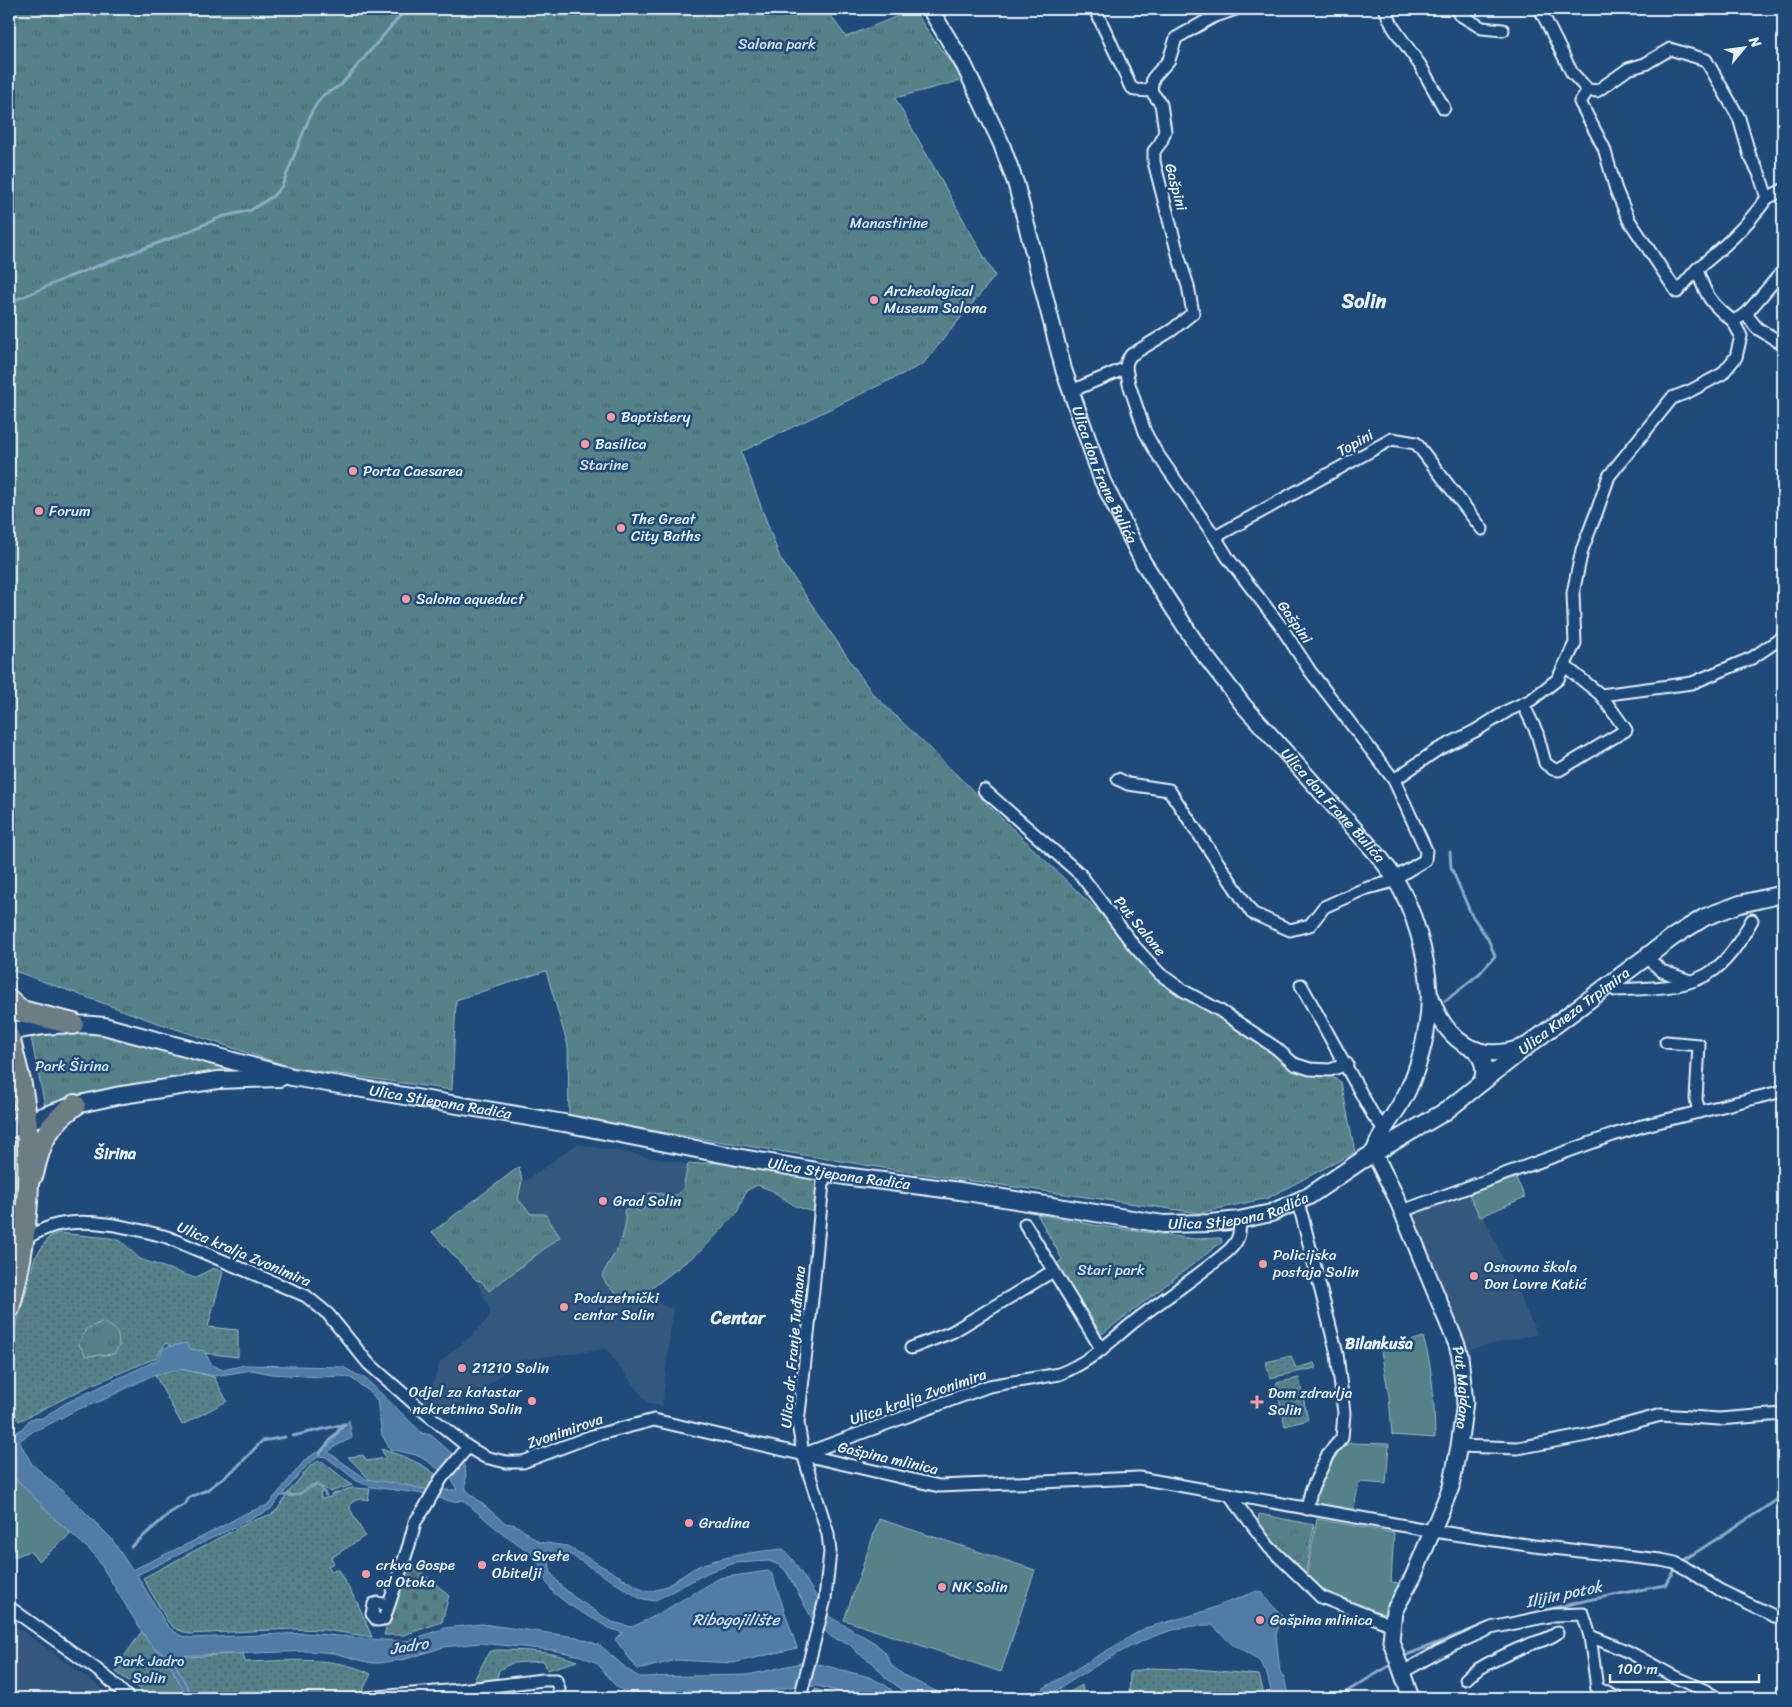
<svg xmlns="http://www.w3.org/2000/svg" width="1792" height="1707" font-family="Sriracha,sans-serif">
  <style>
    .built { fill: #35587e }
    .grass { fill: url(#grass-dots); stroke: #9eb9c0 }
    .cemetery { fill: url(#cemetery-stones); stroke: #9eb9c0 }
    .park { fill: url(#park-tufts); stroke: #9eb9c0 }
    .garden { fill: #558189; stroke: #9eb9c0 }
    .water { fill: #517ba6; stroke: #8daac7; fill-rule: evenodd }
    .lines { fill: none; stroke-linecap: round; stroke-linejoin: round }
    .stream { stroke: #8daac7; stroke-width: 3 }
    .minor-casing { stroke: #e8f1f8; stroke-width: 15 }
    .tertiary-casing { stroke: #e8f1f8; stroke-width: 19 }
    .secondary-casing { stroke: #e8f1f8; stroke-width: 20 }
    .trunk-casing { stroke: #e8f1f8; stroke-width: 24 }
    .minor { stroke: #1f4a7a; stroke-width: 11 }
    .tertiary { stroke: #1f4a7a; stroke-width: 15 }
    .secondary { stroke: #1f4a7a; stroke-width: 16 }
    .trunk { stroke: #6d7d84; stroke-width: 20 }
    .poi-dot { fill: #ff9aa2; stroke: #1f4a7a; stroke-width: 2 }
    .labels { text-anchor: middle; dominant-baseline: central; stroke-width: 5; stroke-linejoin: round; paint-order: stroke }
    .park-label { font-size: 15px; fill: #d2e0e7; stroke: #1f4a7a }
    .street-label { font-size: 15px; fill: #e8f1f8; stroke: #1f4a7a }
    .poi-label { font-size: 15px; fill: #e8f1f8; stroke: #1f4a7a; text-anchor: start }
    .neighbourhood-label { font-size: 16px; font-weight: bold; fill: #e8f1f8; stroke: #1f4a7a }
    .water-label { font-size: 16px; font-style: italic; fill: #d1dfec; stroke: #1f4a7a }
    .quarter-label { font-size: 18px; font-weight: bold; fill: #e8f1f8; stroke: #1f4a7a }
    .district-label { font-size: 20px; font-weight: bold; fill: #e8f1f8; stroke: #1f4a7a }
  </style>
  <defs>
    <pattern id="grass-dots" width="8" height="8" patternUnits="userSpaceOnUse" patternTransform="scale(1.25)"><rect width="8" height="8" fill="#558189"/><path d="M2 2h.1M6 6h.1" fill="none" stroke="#4e676d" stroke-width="1.8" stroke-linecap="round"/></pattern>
    <pattern id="cemetery-stones" width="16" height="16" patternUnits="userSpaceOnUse" patternTransform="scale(1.25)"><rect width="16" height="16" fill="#558189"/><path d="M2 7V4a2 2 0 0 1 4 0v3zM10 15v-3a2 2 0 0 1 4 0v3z" fill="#4e676d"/></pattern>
    <pattern id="park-tufts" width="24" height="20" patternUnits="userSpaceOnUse" patternTransform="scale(1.25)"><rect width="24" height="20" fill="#558189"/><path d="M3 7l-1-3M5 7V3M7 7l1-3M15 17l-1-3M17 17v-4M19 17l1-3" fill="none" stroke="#4e676d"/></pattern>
  </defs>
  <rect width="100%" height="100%" fill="#1f4a7a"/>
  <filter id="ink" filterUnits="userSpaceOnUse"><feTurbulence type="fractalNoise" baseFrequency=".02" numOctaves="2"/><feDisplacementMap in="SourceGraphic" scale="10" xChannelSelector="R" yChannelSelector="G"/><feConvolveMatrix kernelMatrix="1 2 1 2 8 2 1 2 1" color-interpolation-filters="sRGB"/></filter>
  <g filter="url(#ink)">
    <g class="built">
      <path d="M577,1144L688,1164L683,1189L676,1195L649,1193L640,1200L644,1209L639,1213L631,1206L626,1217L623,1235L602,1276L608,1287L615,1294L623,1298L658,1303L673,1309L662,1406L648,1404L606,1349L520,1360L483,1389L442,1413L432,1423L422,1403L432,1386L440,1362L474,1333L486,1321L491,1312L476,1280L498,1284L531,1214L517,1199L522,1180L524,1182Z"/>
      <path d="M1468,1193L1485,1219L1537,1334L1466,1350L1414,1214Z"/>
      <path d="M9,1621L100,1687L111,1698H9Z"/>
    </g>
    <g class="grass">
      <path d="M58,1233L110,1238L121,1241L140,1259L195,1278L213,1268L223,1272L208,1327L238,1330V1357L176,1350L166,1343L156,1358L91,1385L19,1421L9,1400V1350L29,1282L34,1259L49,1237Z"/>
      <path d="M1291,1356L1296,1368L1314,1363L1316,1368L1270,1378L1266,1362Z"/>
      <path d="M181,1369L214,1377L227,1401L182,1425L155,1375Z"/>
      <path d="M1299,1378L1308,1420L1285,1426L1276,1383Z"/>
      <path d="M381,1449C400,1455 419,1461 435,1474L427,1490L371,1481L348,1457L363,1455L367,1461L386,1458Z"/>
      <path d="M319,1461L323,1462L352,1485L330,1492L317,1484L311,1485L297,1495L287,1494L311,1465Z"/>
      <path d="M317,1486L322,1489V1493H320L321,1499L331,1497V1495L351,1488L370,1489L368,1500C361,1498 357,1499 351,1503L350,1509L365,1536L331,1558L334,1563L328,1566L332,1571L337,1568L358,1604L372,1637L325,1630L293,1629L189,1634L174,1628L168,1622L143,1578L249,1522L272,1514L278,1509L286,1496C306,1497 303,1488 317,1486Z"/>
      <path d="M496,1650C524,1650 551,1651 577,1661L547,1670L544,1661L512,1663L499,1670L497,1679L489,1682H473L489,1652Z"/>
      <path d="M243,1653L245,1662C286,1661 334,1655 371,1674L362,1692L349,1694L341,1698H317L316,1697L193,1698L171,1656L189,1657Z"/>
      <path d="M1150,1668L1209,1670L1259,1675L1265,1698H1129L1130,1672Z"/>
      <path d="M1082,1685L1084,1698H1060Z"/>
      <path d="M792,1694L790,1698H644L680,1695L717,1697Z"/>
    </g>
    <path class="cemetery" d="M411,1564L449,1595L442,1622L404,1635H384L404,1566Z"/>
    <g class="park">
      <path d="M9,9H826L846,37L913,10L963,80L895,98L995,276L923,364L741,452L780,558L872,693L1135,947L1238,1023L1341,1082L1355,1152L1268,1198L1199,1213L902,1171L569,1117L568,1046L546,971L456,1000L452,1090L290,1067L155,1022L9,969Z"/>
      <path d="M61,1032L105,1035L155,1047L246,1073L119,1090L45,1106L31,1038Z"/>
      <path d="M9,1068C13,1088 19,1099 9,1118Z"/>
      <path d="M18,1141L20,1143L16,1241L9,1281V1145Z"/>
      <path d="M724,1162L819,1179L816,1213L795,1206L771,1190L757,1185L746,1191L737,1213L703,1249L648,1291L658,1303C632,1299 616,1303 602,1276C611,1257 631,1233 624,1211L631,1205L640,1212L644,1209L640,1198L649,1193L676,1195L683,1189L688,1164Z"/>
      <path d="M519,1167L522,1180L518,1199L531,1214H545L560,1237L489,1291L481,1281L476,1280L432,1232Z"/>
      <path d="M1037,1214L1094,1225L1194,1239L1221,1238L1222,1242L1102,1334L1056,1265L1062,1259Z"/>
      <path d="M102,1322C117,1330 118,1329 119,1346L114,1354L86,1356L79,1344L86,1329Z"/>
      <path d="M1259,1514L1314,1525L1305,1577L1288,1563L1257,1525Z"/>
      <path d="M142,1631L154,1648L164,1654L188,1698H153L116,1672L122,1664L121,1661Z"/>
      <path d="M815,1689L835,1695L834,1698H813Z"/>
    </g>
    <g class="garden">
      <path d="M1515,1176L1525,1197L1480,1217L1469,1194Z"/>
      <path d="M1423,1337C1434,1371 1434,1403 1435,1438L1392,1435L1389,1396L1381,1351Z"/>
      <path d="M1350,1443L1389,1444L1386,1484L1359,1482L1353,1513L1312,1506C1322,1483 1329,1457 1350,1443Z"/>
      <path d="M9,1470L17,1480L71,1534L39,1561L29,1551L10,1559L9,1557Z"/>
      <path d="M879,1519L1035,1570L1001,1672L844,1620Z"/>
      <path d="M1317,1519L1394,1533L1391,1582L1399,1583L1385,1619L1329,1598L1306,1579Z"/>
    </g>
    <g class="water">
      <path d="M186,1343L190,1349L204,1351L212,1365L223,1370L245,1365L343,1367L367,1380L422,1433L431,1435L464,1464C467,1472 465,1481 466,1490L505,1523L516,1525L539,1542L567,1546L645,1591C666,1593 684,1571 703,1564C727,1556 758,1551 783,1549L792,1559L830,1617L875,1643L885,1652L892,1666L905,1676L950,1698H914L886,1678L873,1663L858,1653L848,1643L833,1638L814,1622L786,1571L779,1565L769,1561L735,1563L709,1572L654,1601L639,1598L571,1555L553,1556L549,1562L551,1573L560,1585L574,1597L612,1622L632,1627L651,1618L720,1578L768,1571L772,1574L797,1648L733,1663L676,1660L638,1670L615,1639L623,1633L609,1628L569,1605L553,1592L545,1580L536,1557L497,1529L463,1500L453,1502L425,1494L372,1487L357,1481L326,1457L320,1456L309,1463L283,1494C288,1495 294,1496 299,1494C312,1489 317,1475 327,1496H325L322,1489L317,1486H312L297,1496H281L271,1509L137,1575L168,1627L181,1636L191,1638L306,1633L383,1640L407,1641L445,1628L482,1624L577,1637L601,1646L627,1669L639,1677L748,1675L805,1662L823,1665L869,1677L885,1685L902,1698H860L818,1686H797L763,1692L725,1694L684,1691L655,1694L626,1693L615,1685L597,1663L581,1656L552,1650L480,1643L444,1647L406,1659L381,1663H371L334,1653L310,1651L171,1656L193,1698H188L164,1654L154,1648L147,1640L95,1555L54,1518L17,1480L9,1470V1418L15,1433L22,1429L30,1419L42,1418L66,1403L157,1360L164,1348ZM180,1369L215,1376L252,1370L271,1374L322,1377L341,1376L351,1378L370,1392L377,1400L382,1435L390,1449L416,1455L427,1461L451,1478L457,1490H429L401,1484L366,1479L328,1452L336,1446L352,1438L349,1420L325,1451L315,1453L305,1460L268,1505L246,1513L204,1536L132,1570L111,1538L79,1506L32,1464L19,1441L35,1430L44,1427L76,1410L101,1401L153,1375Z"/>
      <path d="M1257,1591L1262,1592L1267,1600L1282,1615L1276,1635L1280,1672L1284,1677L1289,1698H1273L1266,1671L1258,1659L1232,1644L1212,1625C1153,1623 1093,1669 1044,1698H1027L1145,1628L1200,1613Z"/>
    </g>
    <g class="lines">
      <g class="stream">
        <path d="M9,303L66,278L187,232L221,217L251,210L273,196L282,186L312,111L323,95L341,85L400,16L410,9"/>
        <path d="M1445,1001L1479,974L1495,956L1488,939L1471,914L1451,867L1450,852"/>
        <path d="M293,1436L345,1424"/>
        <path d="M319,1454L344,1424"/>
        <path d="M131,1547L171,1512L185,1504L190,1497L207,1490L236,1468L262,1441L285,1437"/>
        <path d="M1681,1562L1783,1496"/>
        <path d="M1504,1620L1588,1600L1665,1585L1677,1567"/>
        <path d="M1402,1658L1409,1654L1486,1624"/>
        <path d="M1336,1698L1394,1663"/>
      </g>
      <g class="minor-casing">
        <g id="minor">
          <path d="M1095,9L1124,71L1130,86L1135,90L1151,91L1161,104L1165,131L1161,142L1154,151V162L1179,258L1188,286L1193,313L1172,330L1131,355L1127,361L1126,368L1129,384L1145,432L1156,452L1215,537L1228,558L1280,625L1310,671L1394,780L1426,850L1425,860L1387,883L1364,889L1324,907L1310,925L1290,930L1252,913L1169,790L1128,784L1118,779"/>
          <path d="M1385,9L1393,27L1420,65L1444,108"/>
          <path d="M1456,9L1459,14L1482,28L1503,30"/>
          <path d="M1540,9L1572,73L1588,90L1597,91L1628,69L1645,64L1670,49L1706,60L1739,118L1750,156L1759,173L1767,198C1746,227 1724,247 1697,269C1705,295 1711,304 1733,321"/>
          <path d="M1588,90L1580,102L1604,148L1616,190L1629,220L1677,292L1697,269"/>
          <path d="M1151,91L1153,78L1169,60L1176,38L1213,17L1236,9"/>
          <path d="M1767,198L1783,190"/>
          <path d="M1746,314L1757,328L1783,344"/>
          <path d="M1071,391L1126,368"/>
          <path d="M1215,537L1392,439L1416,443L1482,529"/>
          <path d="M1565,666L1601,695L1692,683L1752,658L1783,637"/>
          <path d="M1523,704L1537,733L1545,763L1553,769L1559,770L1626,730L1601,695"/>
          <path d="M1394,780L1437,750L1475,731L1509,710L1531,700L1558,679L1575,643L1573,593L1582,550L1597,511L1609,476L1672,398L1690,391L1722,374L1736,357L1741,336L1733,321L1746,314L1781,273"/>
          <path d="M984,790L1080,874L1135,947L1160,974L1184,991L1219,1010L1276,1048L1294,1064L1310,1069L1330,1070L1347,1064"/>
          <path d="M1646,957L1662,971L1690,981"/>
          <path d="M1301,985L1373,1115L1385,1130"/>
          <path d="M1615,990C1647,988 1687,990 1714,970C1731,957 1742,938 1752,920"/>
          <path d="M1666,1042L1699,1045L1696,1099L1699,1112"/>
          <path d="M1297,1202L1302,1216L1337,1354L1344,1413L1342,1438L1328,1454L1311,1491L1307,1509"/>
          <path d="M1402,1211L1613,1135L1642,1126L1783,1091"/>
          <path d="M1025,1224L1102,1350"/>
          <path d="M24,1239C34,1234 44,1228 56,1225C91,1217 132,1228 167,1237L306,1296L328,1314L368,1363L416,1405L468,1447L485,1457L506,1462H523L592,1436L654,1420L939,1486L1139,1478L1433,1531L1534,1546L1661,1560L1675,1563L1687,1569L1719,1590L1774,1616L1783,1618"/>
          <path d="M911,1348L952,1332L1053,1271"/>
          <path d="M1459,1446L1518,1448L1587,1435L1661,1415L1719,1419L1783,1414"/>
          <path d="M804,1454L989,1386L1059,1374C1093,1361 1112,1339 1140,1317C1169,1295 1200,1275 1228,1251C1238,1242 1241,1234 1239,1220"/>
          <path d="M1229,1494L1269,1547L1321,1597L1392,1625"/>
          <path d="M388,1605L378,1603L374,1604L372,1614L377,1620L384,1619L409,1545L415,1522L424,1509L441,1479L468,1447"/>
          <path d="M9,1607L96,1669L111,1681L128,1698"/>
          <path d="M1590,1636L1597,1688L1617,1698"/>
          <path d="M1401,1673L1438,1652L1491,1628L1554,1615L1583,1614L1590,1636L1629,1652L1675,1677L1704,1690L1717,1698"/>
          <path d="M1466,1679C1477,1667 1511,1652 1528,1645C1538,1641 1548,1640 1557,1633"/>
          <path d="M366,1698L459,1690L543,1680H556L559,1689"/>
          <path d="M800,1698L825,1599L830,1552L828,1534L803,1454L798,1423L813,1290L824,1172"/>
        </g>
      </g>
      <g class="tertiary-casing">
        <g id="tertiary">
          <path id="s1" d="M930,9L964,65L1001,143L1016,184L1064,371L1102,480L1143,562L1199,648L1244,706L1377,854C1383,862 1390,870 1395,879C1414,909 1427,955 1429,991C1431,1021 1421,1062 1408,1090C1398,1112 1380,1130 1374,1153L1396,1197L1457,1345L1460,1356L1465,1402L1459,1446L1451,1487L1413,1577L1394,1611L1391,1641L1411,1698"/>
          <path d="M1431,997C1446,1042 1479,1065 1525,1046"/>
        </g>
      </g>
      <g class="secondary-casing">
        <g id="secondary">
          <path id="s2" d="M9,1032C41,1025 71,1022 104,1026L292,1077L564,1123L742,1158L844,1176L960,1191L1163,1224L1210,1223L1239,1220L1271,1213L1309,1196L1362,1160L1446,1111L1531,1043L1673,937L1705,917L1740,904L1783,894"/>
          <path d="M1476,1050C1484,1059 1486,1069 1483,1081"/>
          <path d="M9,1130L25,1122L75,1105L116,1096L218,1080L280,1078"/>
        </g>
      </g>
      <g class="trunk-casing">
        <g id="trunk">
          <path d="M9,1000L21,1011L73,1024"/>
          <path d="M9,1037C13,1053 17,1069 21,1085C35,1155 28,1240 9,1308"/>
          <path d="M33,1174C40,1142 48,1124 75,1105"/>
        </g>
      </g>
      <use href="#minor" class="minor"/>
      <use href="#tertiary" class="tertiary"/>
      <use href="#secondary" class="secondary"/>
      <use href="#trunk" class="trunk"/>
    </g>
  </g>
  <g class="poi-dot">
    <circle cx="874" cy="300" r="5"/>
    <circle cx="611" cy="417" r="5"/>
    <circle cx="585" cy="444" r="5"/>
    <circle cx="353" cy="471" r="5"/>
    <circle cx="39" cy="511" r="5"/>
    <circle cx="621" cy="528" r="5"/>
    <circle cx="406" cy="599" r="5"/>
    <circle cx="603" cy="1201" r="5"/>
    <circle cx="1263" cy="1264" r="5"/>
    <circle cx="1474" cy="1276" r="5"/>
    <circle cx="564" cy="1307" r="5"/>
    <circle cx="462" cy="1368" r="5"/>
    <circle cx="532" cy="1401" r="5"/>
    <path d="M1254.5 1394.5h5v5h5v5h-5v5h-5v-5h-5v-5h5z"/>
    <circle cx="689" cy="1523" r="5"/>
    <circle cx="482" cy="1565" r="5"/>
    <circle cx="366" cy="1574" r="5"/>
    <circle cx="942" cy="1587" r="5"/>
    <circle cx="1260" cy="1620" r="5"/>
  </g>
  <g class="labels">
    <g class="park-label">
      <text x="777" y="44">Salona park</text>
      <text x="889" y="223">Manastirine</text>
      <text x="604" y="465">Starine</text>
      <text x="72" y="1066">Park Širina</text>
      <text x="1111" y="1270">Stari park</text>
      <text x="149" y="1661">Park Jadro<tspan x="149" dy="17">Solin</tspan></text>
    </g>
    <g class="street-label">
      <text transform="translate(1176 187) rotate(75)">Gašpini</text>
      <text transform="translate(1355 443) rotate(-29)">Topini</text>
      <text stroke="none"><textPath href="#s1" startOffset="500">Ulica don Frane Bulića</textPath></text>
      <text transform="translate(1295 622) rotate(55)">Gašpini</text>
      <text stroke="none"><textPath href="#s1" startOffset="905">Ulica don Frane Bulića</textPath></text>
      <text transform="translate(1140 926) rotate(51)">Put Salone</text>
      <text stroke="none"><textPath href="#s2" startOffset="1648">Ulica Kneza Trpimira</textPath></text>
      <text stroke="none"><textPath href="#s2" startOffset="441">Ulica Stjepana Radića</textPath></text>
      <text stroke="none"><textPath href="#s2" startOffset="846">Ulica Stjepana Radića</textPath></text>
      <text stroke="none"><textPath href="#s2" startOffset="1251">Ulica Stjepana Radića</textPath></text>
      <text transform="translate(244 1254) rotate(23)">Ulica kralja Zvonimira</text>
      <text transform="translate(793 1347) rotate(-85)">Ulica dr. Franje Tuđmana</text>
      <text stroke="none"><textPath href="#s1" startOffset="1546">Put Majdana</textPath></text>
      <text transform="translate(918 1397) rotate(-19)">Ulica kralja Zvonimira</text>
      <text transform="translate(565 1431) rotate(-19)">Zvonimirova</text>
      <text transform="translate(888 1458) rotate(13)">Gašpina mlinica</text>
    </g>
    <g class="poi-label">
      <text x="884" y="291">Archeological<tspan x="884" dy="17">Museum Salona</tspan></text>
      <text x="621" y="417">Baptistery</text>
      <text x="595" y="444">Basilica</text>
      <text x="363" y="471">Porta Caesarea</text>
      <text x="49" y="511">Forum</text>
      <text x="631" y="519">The Great<tspan x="631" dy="17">City Baths</tspan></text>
      <text x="416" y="599">Salona aqueduct</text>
      <text x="613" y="1201">Grad Solin</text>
      <text x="1273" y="1255">Policijska<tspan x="1273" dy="17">postaja Solin</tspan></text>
      <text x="1484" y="1267">Osnovna škola<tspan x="1484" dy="17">Don Lovre Katić</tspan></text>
      <text x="574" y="1298">Poduzetnički<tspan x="574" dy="17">centar Solin</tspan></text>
      <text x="472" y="1368">21210 Solin</text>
      <text x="522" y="1392" text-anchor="end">Odjel za katastar<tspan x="522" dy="17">nekretnina Solin</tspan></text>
      <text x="1268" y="1393">Dom zdravlja<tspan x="1268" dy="17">Solin</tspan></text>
      <text x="699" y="1523">Gradina</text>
      <text x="492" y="1556">crkva Svete<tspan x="492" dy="17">Obitelji</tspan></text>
      <text x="376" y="1565">crkva Gospe<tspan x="376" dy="17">od Otoka</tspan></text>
      <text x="952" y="1587">NK Solin</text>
      <text x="1270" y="1620">Gašpina mlinica</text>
    </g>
    <g class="neighbourhood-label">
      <text x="115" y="1153">Širina</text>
      <text x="1379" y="1343">Bilankuša</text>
    </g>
    <g class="water-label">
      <text transform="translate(1564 1594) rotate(-12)">Ilijin potok</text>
      <text x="736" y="1619">Ribogojilište</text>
      <text transform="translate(409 1646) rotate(-9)">Jadro</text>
    </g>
    <g class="quarter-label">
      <text x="738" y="1318">Centar</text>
    </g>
    <g class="district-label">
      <text x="1364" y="301">Solin</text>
    </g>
  </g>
  <rect width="1792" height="1707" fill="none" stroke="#1f4a7a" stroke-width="30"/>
  <rect x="15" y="15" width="1762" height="1677" fill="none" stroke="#e8f1f8" stroke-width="2" filter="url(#ink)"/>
  <g transform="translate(1744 48) rotate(61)" stroke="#1f4a7a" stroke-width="4" paint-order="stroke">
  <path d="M0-4L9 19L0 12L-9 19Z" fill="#e8f1f8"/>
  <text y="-8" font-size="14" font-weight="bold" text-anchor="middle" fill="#e8f1f8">N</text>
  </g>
  <path d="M1610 1674v8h149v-8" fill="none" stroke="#e8f1f8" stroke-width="2.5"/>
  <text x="1617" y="1674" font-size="15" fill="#e8f1f8" stroke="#1f4a7a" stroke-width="4" paint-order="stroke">100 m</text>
</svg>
